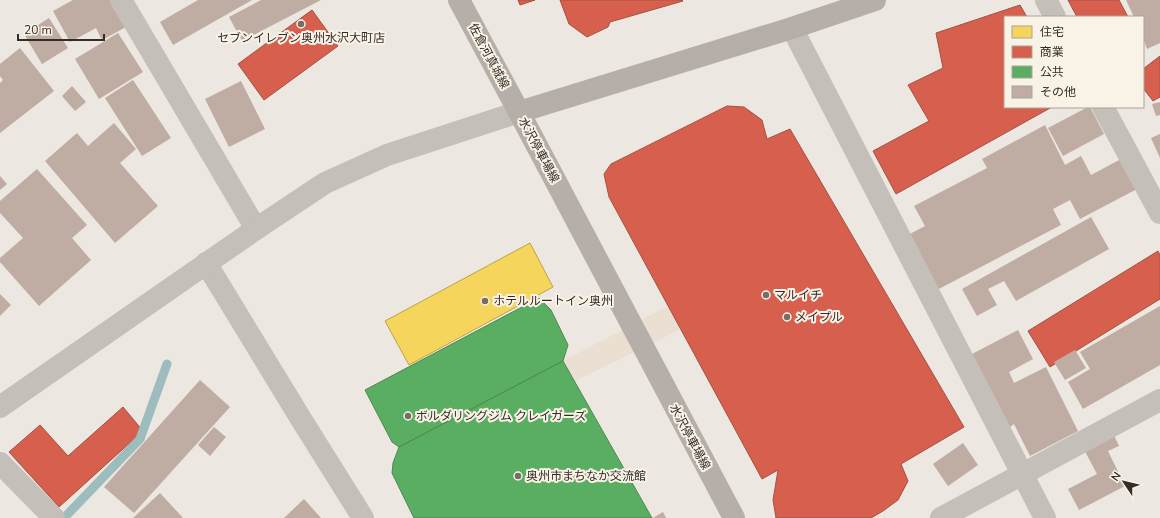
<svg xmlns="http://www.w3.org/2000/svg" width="1160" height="518" font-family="'Nunito Sans','Noto Sans JP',sans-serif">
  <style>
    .plaza { fill: #eadfd0 }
    .homes { fill: #f6d55c; stroke: #bca24c }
    .shops { fill: #d6604d; stroke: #a65042 }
    .public { fill: #5aae61; stroke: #4f8750 }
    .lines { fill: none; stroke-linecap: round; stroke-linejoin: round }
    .stream { stroke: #9cbcbd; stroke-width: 9 }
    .building { fill: #bfaca2 }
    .minor { stroke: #c5bfb9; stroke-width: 22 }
    .tertiary { stroke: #c5bfb9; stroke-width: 22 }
    .secondary { stroke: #b6afa9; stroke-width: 22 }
    .poi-dot { fill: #766d68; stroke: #f9f2e7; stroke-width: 1.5 }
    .labels { text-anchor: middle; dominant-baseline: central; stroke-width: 4; stroke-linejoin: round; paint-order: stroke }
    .poi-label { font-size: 12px; fill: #362c27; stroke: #f9f2e7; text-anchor: start }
    .street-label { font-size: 12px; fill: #362c27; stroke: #f9f2e7 }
  </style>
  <rect width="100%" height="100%" fill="#ece7e0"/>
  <path class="plaza" d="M668,306L681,329L575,381L563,361Z"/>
  <path class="homes" d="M530,243L553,287L409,365L385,321Z"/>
  <g class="shops">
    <path d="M518,0H535L520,5Z"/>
    <path d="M560,0H682L683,1L610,22L608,27L587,37L569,24Z"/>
    <path d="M1068,0H1119L1128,17H1077Z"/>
    <path d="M1020,5L1027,17H1005V107H1052L896,194L873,151L929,121L908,85L943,68L936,33Z"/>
    <path d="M312,10L338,46L264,100L238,64Z"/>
    <path d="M1160,56V97L1153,101L1143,88V69Z"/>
    <path d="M727,106L744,107L762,120L767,139L790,129L964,427L901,464L908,481L898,500L883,511L871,518H776L773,500L778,470L762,479L609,197L604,174L611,164Z"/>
    <path d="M1158,251L1160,255V299L1050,367L1028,331Z"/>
    <path d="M123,407L143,431L59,507L9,452L40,425L68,456Z"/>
  </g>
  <g class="public">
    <path d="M539,298L551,310L568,345L563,361L399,447L392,442L365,390Z"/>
    <path d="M563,361L652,518H414L392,473L393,463L399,447Z"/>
  </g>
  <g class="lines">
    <path class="stream" d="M64,518L140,439L167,364"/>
  </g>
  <g class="building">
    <path d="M73,0H111L126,27L102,40L96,28L70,42L53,11Z"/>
    <path d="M198,0H252L173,45L160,22Z"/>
    <path d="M261,0H321L242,41L229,17Z"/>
    <path d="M1126,0H1160V43L1147,49L1143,38V17H1134Z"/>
    <path d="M49,18L68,48L42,64L24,34Z"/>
    <path d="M118,33L143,72L99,99L75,59Z"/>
    <path d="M20,48L54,91L0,133V83L3,80L0,76V64Z"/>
    <path d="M133,80L171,138L142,156L105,98Z"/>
    <path d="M241,81L265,129L229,147L205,99Z"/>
    <path d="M72,86L86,102L75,111L62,96Z"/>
    <path d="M1160,102V115L1156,116L1152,104Z"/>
    <path d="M1088,107H1090L1104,134L1063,156L1048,128Z"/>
    <path d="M114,123L136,149L120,163L158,206L115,243L45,161L77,133L88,146Z"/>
    <path d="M1045,125L1065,165L1081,156L1091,175L1121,159L1137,189L1080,219L1070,200L1053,209L1061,225L935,291L906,236L925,226L914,206L987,168L982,159Z"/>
    <path d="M1160,134V158L1151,138Z"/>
    <path d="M37,169L87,225L72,238L91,260L39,306L0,262V258L23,238L0,213V201Z"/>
    <path d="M0,176L7,184L0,190Z"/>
    <path d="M1091,217L1109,249L1016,301L1004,281L988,289L997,305L977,316L962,289Z"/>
    <path d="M0,294L11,305L0,316Z"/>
    <path d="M1160,306V365L1083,409L1068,382L1090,369L1080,352Z"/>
    <path d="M1018,330L1033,359L1009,372L1014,383L1046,367L1078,431L1030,456L1014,424L1010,427L972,354Z"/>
    <path d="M1075,350L1086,368L1065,380L1054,362Z"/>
    <path d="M200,380L230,407L134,513L104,487Z"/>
    <path d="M214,427L226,437L210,456L198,445Z"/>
    <path d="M1111,429L1119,446L1108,451L1125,486L1079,510L1068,489L1097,474L1081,444Z"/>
    <path d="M963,443L978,465L948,486L933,464Z"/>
    <path d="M160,493L183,518H133Z"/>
    <path d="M304,499L321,518H284Z"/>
    <path d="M663,512L666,518H653Z"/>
  </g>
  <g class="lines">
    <g class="minor">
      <path d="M121,0L256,229"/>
      <path d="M1046,0L1055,17"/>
      <path d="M792,28L1045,518"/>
      <path d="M1103,107L1160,213"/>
      <path d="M206,263L301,419L363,518"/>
      <path d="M0,463L54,518"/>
      <path d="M941,518L1160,400"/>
    </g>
    <path class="tertiary" d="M0,407L256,229L325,183L387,155L519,112"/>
    <g class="secondary">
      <path d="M459,0L519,112"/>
      <path d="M734,518L519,112L792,28L875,0"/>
    </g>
  </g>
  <g class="poi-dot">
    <circle cx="301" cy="24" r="4"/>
    <circle cx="766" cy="295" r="4"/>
    <circle cx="485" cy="301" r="4"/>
    <circle cx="787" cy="317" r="4"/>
    <circle cx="408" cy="416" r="4"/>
    <circle cx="518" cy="476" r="4"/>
  </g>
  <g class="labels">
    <g class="poi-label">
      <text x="301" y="38" text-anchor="middle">セブンイレブン奥州水沢大町店</text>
      <text x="774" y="295">マルイチ</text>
      <text x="493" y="301">ホテルルートイン奥州</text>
      <text x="795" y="317">メイプル</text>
      <text x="416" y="416">ボルダリングジム クレイガーズ</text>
      <text x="526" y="476">奥州市まちなか交流館</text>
    </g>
    <g class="street-label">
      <text transform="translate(489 56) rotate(62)">佐倉河真城線</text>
      <text transform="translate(539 150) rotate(62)">水沢停車場線</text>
      <text transform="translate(690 437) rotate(62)">水沢停車場線</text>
    </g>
  </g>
  <rect x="1004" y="16" width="140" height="92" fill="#f9f2e7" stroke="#aba39a"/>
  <rect x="1012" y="26" width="20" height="12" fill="#f6d55c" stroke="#aba39a"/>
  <text x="1040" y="36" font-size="12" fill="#362c27">住宅</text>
  <rect x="1012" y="46" width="20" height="12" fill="#d6604d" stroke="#aba39a"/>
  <text x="1040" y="56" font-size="12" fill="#362c27">商業</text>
  <rect x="1012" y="66" width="20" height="12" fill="#5aae61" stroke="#aba39a"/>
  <text x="1040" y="76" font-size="12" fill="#362c27">公共</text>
  <rect x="1012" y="86" width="20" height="12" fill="#bfaca2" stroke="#aba39a"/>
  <text x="1040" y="96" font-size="12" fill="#362c27">その他</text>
  <g transform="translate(1124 482) rotate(305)" stroke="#f9f2e7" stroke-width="3" paint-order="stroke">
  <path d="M0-3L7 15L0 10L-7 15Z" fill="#362c27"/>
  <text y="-6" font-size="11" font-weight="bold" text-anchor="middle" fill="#362c27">N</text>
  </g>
  <path d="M18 34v6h86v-6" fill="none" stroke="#362c27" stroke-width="2"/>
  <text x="24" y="34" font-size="12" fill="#362c27" stroke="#f9f2e7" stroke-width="3" paint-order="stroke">20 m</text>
</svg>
